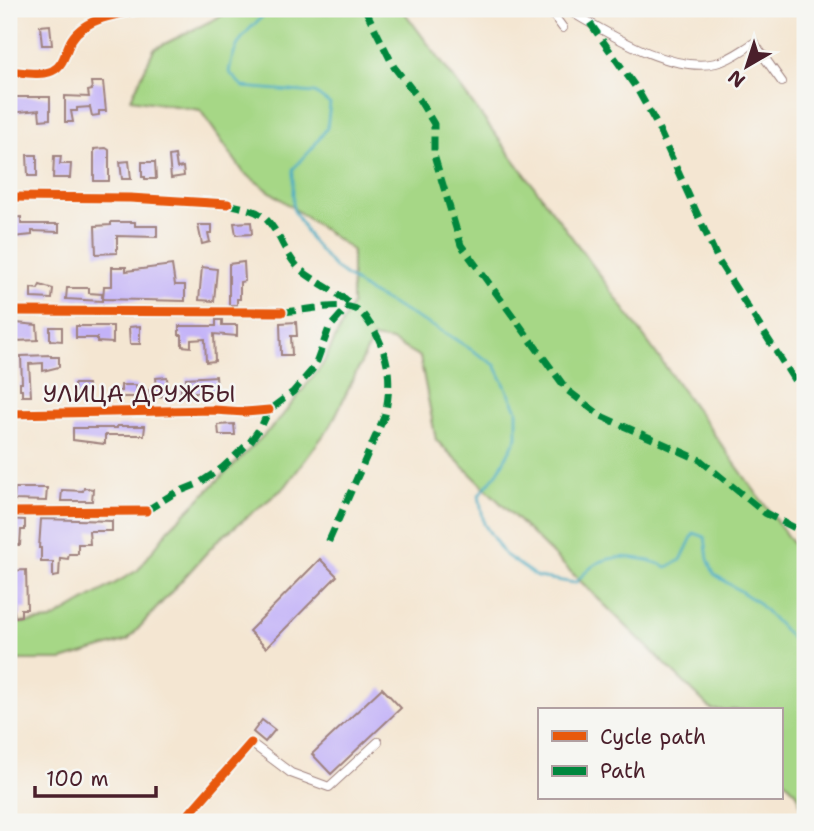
<svg xmlns="http://www.w3.org/2000/svg" width="814" height="831" font-family="'Shantell Sans',sans-serif">
  <style>
    .green { fill: #a6d786; stroke: #787b58; stroke-width: 2 }
    .lines { fill: none; stroke-linecap: round; stroke-linejoin: round }
    .stream { stroke: #46acc5; stroke-width: 2.5 }
    .building { fill: #c3b2f8 }
    .minor-casing { stroke: #9f827e; stroke-width: 10 }
    .minor { stroke: #fff; stroke-width: 8 }
    .quiet { stroke: #00873e; stroke-width: 7; stroke-dasharray: 14 7; stroke-linecap: butt }
    .cycleway-casing { stroke: #f6f6f2; stroke-width: 13 }
    .cycleway { stroke: #e8590c; stroke-width: 9 }
    .labels { text-anchor: middle; dominant-baseline: central; stroke-width: 5; stroke-linejoin: round; paint-order: stroke }
    .street-label { font-size: 24px; fill: #4a1f2b; stroke: #f6f6f2 }
  </style>
  <rect width="100%" height="100%" fill="#f6f6f2"/>
  <filter id="ink" filterUnits="userSpaceOnUse"><feTurbulence type="fractalNoise" baseFrequency=".0143" numOctaves="2"/><feDisplacementMap in="SourceGraphic" scale="14" xChannelSelector="R" yChannelSelector="G"/><feConvolveMatrix kernelMatrix="1 2 1 2 8 2 1 2 1" color-interpolation-filters="sRGB"/></filter>
  <filter id="wash" filterUnits="userSpaceOnUse"><feTurbulence type="fractalNoise" baseFrequency=".00686" numOctaves="4" result="noise"/><feDisplacementMap in="SourceGraphic" scale="28" xChannelSelector="R" yChannelSelector="G"/><feGaussianBlur stdDeviation="1.57" result="paint"/><feColorMatrix in="noise" values="0 0 0 0 0 0 0 0 0 0 0 0 0 0 0 0 0 1.4 0 .05"/><feComposite in="paint" operator="in"/></filter>
  <g filter="url(#wash)">
    <rect width="100%" height="100%" fill="#f4e6d2"/>
    <path class="green" d="M235,9H402L594,267L805,561V819L797,793L781,777V710H712L436,440L420,357L392,341L373,338L331,425L285,487L218,540L128,640L62,660H9V624L51,620L138,570L169,529L278,421L323,364L352,304V250L244,173L200,110L131,99L154,49Z"/>
    <g class="lines">
      <path class="stream" d="M271,9C248,29 234,41 229,72L243,87L315,93L330,104L327,128L311,150L293,169V209L311,240L335,268L369,292L447,334L495,365L517,410V437L498,472L479,495L484,524L504,554L537,577L575,583C581,577 588,569 596,564C618,552 646,558 667,567L681,560L694,533L705,537L708,559L714,574L757,602L805,652"/>
    </g>
    <g id="blocks">
      <g class="building">
        <path d="M50,25L52,45H42L40,26Z"/>
        <path d="M91,82H103L106,111H99V115L92,116L90,107L77,108V111H71L73,122H65V96L89,97L88,91L92,90Z"/>
        <path d="M9,97H50V119L40,120L39,110L9,113Z"/>
        <path d="M106,148L109,150V181H94V149Z"/>
        <path d="M27,155H37V176H28Z"/>
        <path d="M175,155L177,168L183,167L184,176L171,178L169,156Z"/>
        <path d="M54,156H61L60,164H71L70,178H53Z"/>
        <path d="M129,161L131,179H122L120,162Z"/>
        <path d="M142,162H155L156,179H145V177H142Z"/>
        <path d="M21,217V224H59V232L32,231V235L13,237L9,218Z"/>
        <path d="M111,222H135V226H157V237L117,236V253L96,254L95,226L111,225Z"/>
        <path d="M251,222L252,234L236,235L234,223Z"/>
        <path d="M198,225H212V233H208L210,242L202,244Z"/>
        <path d="M244,262L245,281L240,282V299H237V305H229V264Z"/>
        <path d="M172,265L175,285H185V301L103,299L104,286H112V267H126V271Z"/>
        <path d="M202,267L217,269L214,301L199,300Z"/>
        <path d="M40,285L53,289L52,299L31,298V288L38,289Z"/>
        <path d="M67,288H89V293L102,294V301L66,299Z"/>
        <path d="M216,320H222V325H237V336L214,334L215,361L206,362L205,339L191,340V347L182,346V335H179V326H216Z"/>
        <path d="M296,322L297,336H291L292,355H281L280,323Z"/>
        <path d="M16,323L37,325L38,340L15,341L16,350L9,351V325H16Z"/>
        <path d="M76,326H113V343L97,342V338H76Z"/>
        <path d="M140,326V344H130L129,327Z"/>
        <path d="M50,327H62V341L50,340Z"/>
        <path d="M51,355V357H59V367L43,371V363L29,364L31,396H22V389H20V383H22L21,356Z"/>
        <path d="M216,376L217,393L195,392V397H181V387H187L186,378Z"/>
        <path d="M167,377L168,396L149,397V390L155,389L157,387L156,378Z"/>
        <path d="M74,384H88V395H75Z"/>
        <path d="M121,385H136L138,397H116V391H121Z"/>
        <path d="M234,424L235,435H219L218,425Z"/>
        <path d="M117,426H145L144,435H105V444L73,440V428H117Z"/>
        <path d="M15,488H47L46,501L14,500Z"/>
        <path d="M84,488L93,489L92,501H61L62,490L83,491Z"/>
        <path d="M9,519L25,520V530H21L20,545H9Z"/>
        <path d="M41,519L112,521V531H89L90,544H78V554H69L68,559L60,558L59,576L53,577V562H41V548H39Z"/>
        <path d="M320,559L337,576L266,648L249,631Z"/>
        <path d="M26,570L27,609H21V616L15,617L13,601L9,602V571Z"/>
        <path d="M382,688L401,708L331,774L312,754Z"/>
        <path d="M262,720L275,730L265,742L253,732Z"/>
      </g>
    </g>
  </g>
  <g filter="url(#ink)">
    <use href="#blocks" fill-opacity="0" stroke="#9f827e" stroke-width="2"/>
    <g class="lines">
      <g class="minor-casing">
        <g id="minor">
          <path d="M549,9L563,28"/>
          <path d="M566,9C605,31 669,74 716,63C730,60 742,50 754,43L782,82"/>
          <path d="M9,71C21,72 41,76 52,71C65,65 65,50 72,39C86,17 122,13 146,9"/>
          <path d="M9,197L130,198L228,204"/>
          <path d="M9,311L282,312"/>
          <path d="M9,414L214,410L245,412L269,410"/>
          <path d="M9,512L146,511"/>
          <path d="M182,822L251,743L291,773L329,787L378,742"/>
        </g>
      </g>
      <use href="#minor" class="minor"/>
      <g class="quiet">
        <path d="M365,9L394,67L417,96L434,124V155L461,245L567,390L601,416L700,460L765,513L805,533"/>
        <path d="M590,23L637,89L656,123L719,262L805,397"/>
        <path d="M228,204C239,207 255,209 264,217C280,231 284,255 301,270C318,284 339,292 354,308"/>
        <path d="M282,312C300,311 339,303 353,308C362,310 367,320 372,327C390,356 392,382 385,415L328,543"/>
        <path d="M146,511L173,494L198,484L222,468L250,442L262,425L269,410L293,392L312,370L317,361L329,328L348,307"/>
      </g>
      <g class="cycleway-casing">
        <g id="cycleway">
          <path d="M9,71C21,72 41,76 52,71C65,65 65,50 72,39C86,17 122,13 146,9"/>
          <path d="M9,197L130,198L228,204"/>
          <path d="M9,311L282,312"/>
          <path d="M9,414L214,410L245,412L269,410"/>
          <path d="M9,512L146,511"/>
          <path d="M182,822L251,743"/>
        </g>
      </g>
      <use href="#cycleway" class="cycleway"/>
    </g>
  </g>
  <g class="labels">
    <g class="street-label">
      <text x="139" y="394">УЛИЦА ДРУЖБЫ</text>
    </g>
  </g>
  <rect width="814" height="831" fill="none" stroke="#f6f6f2" stroke-width="35"/>
  <rect x="538" y="708" width="245" height="91" fill="#f6f6f2" stroke="#b1a0a2" stroke-width="2"/>
  <rect x="552" y="731" width="35" height="10" fill="#e8590c" stroke="#b1a0a2" stroke-width="2"/>
  <text x="600" y="744" font-size="21" fill="#4a1f2b">Cycle path</text>
  <rect x="552" y="766" width="35" height="10" fill="#00873e" stroke="#b1a0a2" stroke-width="2"/>
  <text x="600" y="778" font-size="21" fill="#4a1f2b">Path</text>
  <g transform="translate(747 66) rotate(219)" stroke="#f6f6f2" stroke-width="5" paint-order="stroke">
  <path d="M0-5L12 26L0 18L-12 26Z" fill="#4a1f2b"/>
  <text y="-10" font-size="19" font-weight="bold" text-anchor="middle" fill="#4a1f2b">N</text>
  </g>
  <path d="M35 786v10h121v-10" fill="none" stroke="#4a1f2b" stroke-width="3.5"/>
  <text x="46" y="786" font-size="21" fill="#4a1f2b" stroke="#f6f6f2" stroke-width="5" paint-order="stroke">100 m</text>
</svg>
